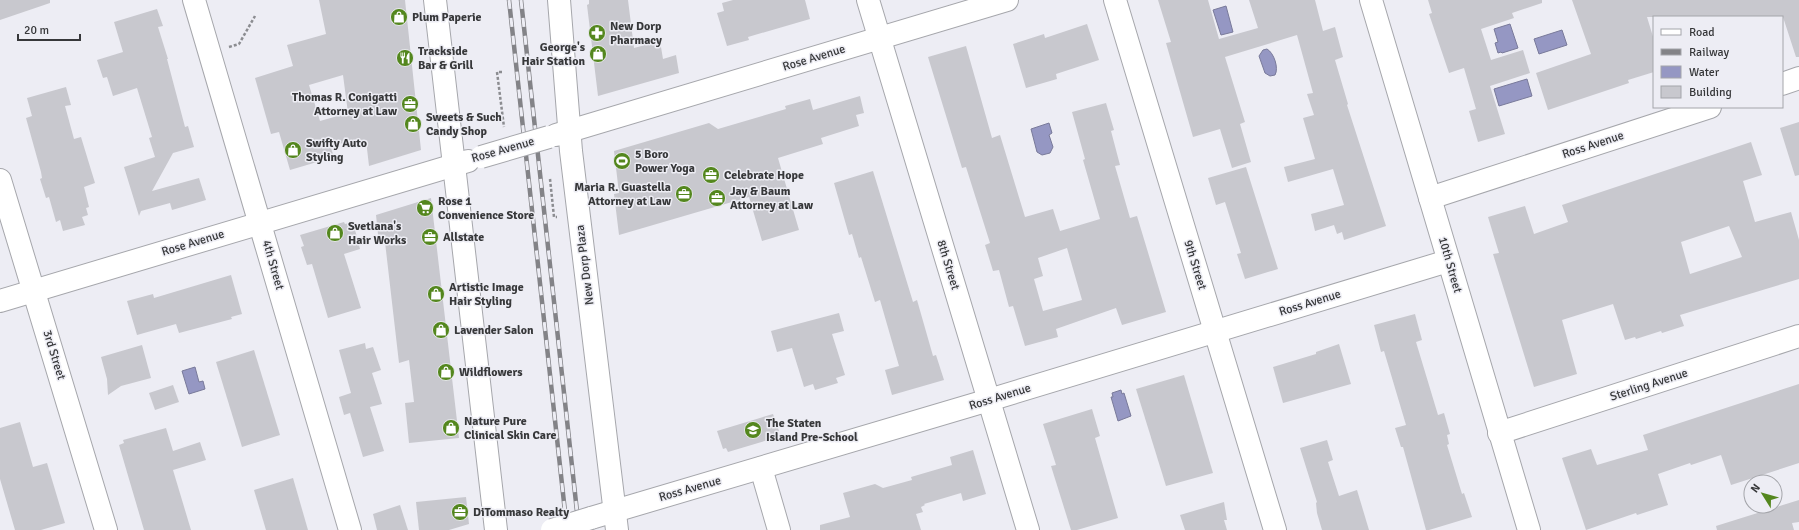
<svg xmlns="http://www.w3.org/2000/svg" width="1799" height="530" font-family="Signika,sans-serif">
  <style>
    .water { fill: #9597c3; stroke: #797a9a }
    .building { fill: #c8c8ce; fill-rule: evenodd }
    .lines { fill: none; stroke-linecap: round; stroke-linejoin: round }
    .minor-casing { stroke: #a6a7ac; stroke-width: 24 }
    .path { stroke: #8c8d91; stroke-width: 2.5; stroke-dasharray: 3 2; stroke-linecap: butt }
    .minor { stroke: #fff; stroke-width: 22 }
    .rail-casing { stroke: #838387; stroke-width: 4.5 }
    .rail { stroke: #ededf4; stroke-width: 3; stroke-dasharray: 9; stroke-linecap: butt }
    .minor-bridge-casing { stroke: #a6a7ac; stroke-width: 24; stroke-linecap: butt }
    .minor-bridge { stroke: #fff; stroke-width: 22 }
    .labels { text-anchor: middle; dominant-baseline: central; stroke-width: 3; stroke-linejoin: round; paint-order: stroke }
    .poi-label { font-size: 12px; font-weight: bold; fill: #37383a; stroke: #ededf4; text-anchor: start }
    .street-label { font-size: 12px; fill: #37383a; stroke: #ededf4 }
  </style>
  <rect width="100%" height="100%" fill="#ededf4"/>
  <g class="water">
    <path d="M1226,6L1233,32L1221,35L1213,10Z"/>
    <path d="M1510,24L1518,48L1502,53L1501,52L1498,53L1495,43L1498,42L1494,29Z"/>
    <path d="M1562,30L1567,45L1539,54L1534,39Z"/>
    <path d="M1267,49C1274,53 1279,68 1275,75L1270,76L1265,73L1259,56L1263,50Z"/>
    <path d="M1527,79L1532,96L1499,106L1494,89Z"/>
    <path d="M1049,123L1052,133L1049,135L1053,147L1050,153L1042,155L1037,152L1031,129Z"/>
    <path d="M195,367L199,382L203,381L205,389L189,394L182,371Z"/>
    <path d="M1121,390L1122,394L1124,393L1131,416L1118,421L1111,397H1113L1112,393Z"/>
  </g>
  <g class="building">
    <path d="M0,0H50V3L0,20Z"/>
    <path d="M319,0H405L421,150L369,166L366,140L330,145L334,157L290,170L279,132L271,134L255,78L293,66L287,45L326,34ZM343,75L348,113L320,121L309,85Z"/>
    <path d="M589,0H628L634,48L660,41L663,59L676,55L679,73L598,96L587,5L589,4Z"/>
    <path d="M733,0H805L810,19L748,37L749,40L727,46L717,13L724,11L722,3Z"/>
    <path d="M1158,0H1208L1219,39L1258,28L1249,0H1315L1323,31L1335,27L1343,57L1335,60L1348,104L1347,105L1386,226L1344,240L1342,232L1337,234L1334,225L1315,231L1311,214L1344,205L1333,169L1288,182L1284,167L1315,159L1303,118L1314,115L1307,94L1313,93L1297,35L1225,57L1245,122L1240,124L1251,162L1232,168L1220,129L1193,137L1166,43L1171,42Z"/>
    <path d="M1428,0H1542V3L1512,13L1514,18L1481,29L1491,60L1523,50L1530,73L1490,86L1505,134L1478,142L1469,111L1476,109L1464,68L1449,73L1429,14L1432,13Z"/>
    <path d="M1572,0H1799V57H1796L1783,17H1647L1654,40V72L1628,80L1629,83L1548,110L1536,73L1591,54Z"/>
    <path d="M157,9L163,26L158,27L168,59H167L185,127L188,126L194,147L173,153L152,191L199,178L206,200L172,210L170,203L141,211L139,216L124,167L155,157L149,138L152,137L137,88L113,96L107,77L103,78L97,60L123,52L114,22Z"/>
    <path d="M1087,24L1099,60L1056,74L1057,79L1026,88L1013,44L1044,34L1045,38Z"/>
    <path d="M966,46L992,138L1000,135L1025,217L1053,209L1060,231L1100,219L1083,160L1085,159L1072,112L1106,103L1114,130L1111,131L1120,165L1115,166L1130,218L1137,216L1166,312L1122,325L1116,308L1056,329L1058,337L1025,346L1013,306L1009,307L999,270L993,271L985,245L990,243L966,167L962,168L928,57ZM1067,248L1082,300L1043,311L1034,279L1043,276L1038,258Z"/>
    <path d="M66,87L71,105L65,106L74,139L81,137L95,183L84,187L89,207L86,208L88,215L82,217L85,225L63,231L60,220L56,222L49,197L46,198L40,179L42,178L41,172L26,118L32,116L27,98Z"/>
    <path d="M860,96L864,113L856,115L859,126L821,138L823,144L778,158L799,230L762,241L749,197L619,235L614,194L619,193L614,151L709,123L718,129L786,109L785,106L810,99L813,110Z"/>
    <path d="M1799,122V175L1795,176L1780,128Z"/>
    <path d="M1751,142L1762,175L1743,181L1755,222L1791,212L1799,240V279L1680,315L1684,326L1662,333L1661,331L1636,339L1635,337L1625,340L1613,304L1562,320L1577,374L1534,387L1493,254L1499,253L1488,217L1525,206L1534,234L1568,222L1562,205ZM1729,226L1742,257L1690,274L1681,242Z"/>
    <path d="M1246,167L1278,269L1245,279L1237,254L1241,253L1225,202L1216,205L1208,178Z"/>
    <path d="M873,171L913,302L917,300L933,356L936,355L944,380L892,395L885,370L899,366L880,300L875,302L861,257L859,258L852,234L849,235L834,183Z"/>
    <path d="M431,198L459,438L409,443L405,403L414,402L409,360L399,363L385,242L379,244L376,215Z"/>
    <path d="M344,222L345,224L353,222L360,249L344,254L361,308L328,318L312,264L307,265L301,247L304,246L300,235Z"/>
    <path d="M231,275L242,314L231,317L232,319L179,333L176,324L137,335L127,301L153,294L154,298Z"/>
    <path d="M839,313L844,331L832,334L845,375L836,378L838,383L815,390L813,384L804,387L792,348L777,352L771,331Z"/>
    <path d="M1415,314L1422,340L1416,342L1438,415L1444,413L1450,434L1447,435L1449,444L1447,445L1462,494L1464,493L1472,517L1429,530H1426L1403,447H1401L1395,428L1406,425L1384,351L1381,352L1374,325Z"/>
    <path d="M365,343L366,349L373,347L381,370L372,373L382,404L370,407L384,451L363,457L350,413L344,415L339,397L351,393L339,350Z"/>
    <path d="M1339,344L1351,384L1283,403L1273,367L1316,354V352Z"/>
    <path d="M142,345L151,378L121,386L108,395L107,379L101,357Z"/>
    <path d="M254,350L280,435L242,447L216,362Z"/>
    <path d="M1184,375L1213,473L1166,486L1136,389Z"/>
    <path d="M1799,384V463L1731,485L1721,455L1691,465L1690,463L1658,474L1668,505L1637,515L1636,513L1586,530L1562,458L1591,449L1597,465L1648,450L1643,435Z"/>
    <path d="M173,385L179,402L155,410L149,393Z"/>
    <path d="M1092,409L1100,436L1095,438L1118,518L1077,530H1071L1051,466L1056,465L1043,424Z"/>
    <path d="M773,414L779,431L776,432L778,437L728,452L726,448L723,449L717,431Z"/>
    <path d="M20,422L33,467L47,463L65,523L41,530H15L0,479V428Z"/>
    <path d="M166,428L173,451L200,442L206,460L173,470L191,530H144L119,445L124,443L123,440Z"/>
    <path d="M1327,440L1333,460L1328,462L1339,496L1357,490L1369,530H1322L1317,513L1316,503L1317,502L1300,448Z"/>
    <path d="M973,450L986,494L963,501L961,493L924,504L925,505L921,507L923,512L916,514L921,530H820V525L850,517L843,493L875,484L883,488L912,480L911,477L952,465L950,457Z"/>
    <path d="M293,478L308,530H266L254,490Z"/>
    <path d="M466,497L469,524L449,530H419L416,502Z"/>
    <path d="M1799,500V522L1792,523L1794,530H1717L1716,526Z"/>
    <path d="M1224,502L1227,520H1224L1227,530H1185L1180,515Z"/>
    <path d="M400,505L408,530H377L373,514Z"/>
  </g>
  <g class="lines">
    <g class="minor-casing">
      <g id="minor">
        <path d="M194,0L350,530"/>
        <path d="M435,0L496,530"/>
        <path d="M559,0L571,151L617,530"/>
        <path d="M868,0L1028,530"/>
        <path d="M1115,0L1275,530"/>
        <path d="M1371,0L1529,530"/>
        <path d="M1782,84L1799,78"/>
        <path d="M556,135L1007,0"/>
        <path d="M0,180L106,530"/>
        <path d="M1430,198L1710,107"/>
        <path d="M0,301L468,161"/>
        <path d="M1499,433L1799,336"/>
        <path d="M761,468L779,530"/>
        <path d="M591,518L989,400L1448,261"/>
      </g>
    </g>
    <g class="path">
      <path d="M229,47L239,44L255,16"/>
      <path d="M502,72H497L504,127"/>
      <path d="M550,179L554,217H557"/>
    </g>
    <use href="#minor" class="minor"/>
    <g class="rail-casing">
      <g id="rail">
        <path d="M509,0L567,530"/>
        <path d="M521,0L579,530"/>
      </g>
    </g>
    <use href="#rail" class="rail"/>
    <g class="minor-bridge-casing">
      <g id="minor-bridge">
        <path d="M481,157L549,137"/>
        <path d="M552,530L591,518"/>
      </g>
    </g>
    <use href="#minor-bridge" class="minor-bridge"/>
  </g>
  <defs>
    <g id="shop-disc" transform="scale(0.9)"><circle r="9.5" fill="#54871e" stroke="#ededf4"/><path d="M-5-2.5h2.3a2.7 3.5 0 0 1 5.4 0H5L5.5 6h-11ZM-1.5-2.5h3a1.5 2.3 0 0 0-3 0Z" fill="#fff"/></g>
    <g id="pharmacy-disc" transform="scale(0.9)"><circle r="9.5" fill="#54871e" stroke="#ededf4"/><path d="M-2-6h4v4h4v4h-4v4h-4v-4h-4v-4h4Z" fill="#fff"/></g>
    <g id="restaurant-disc" transform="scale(0.9)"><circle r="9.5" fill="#54871e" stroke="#ededf4"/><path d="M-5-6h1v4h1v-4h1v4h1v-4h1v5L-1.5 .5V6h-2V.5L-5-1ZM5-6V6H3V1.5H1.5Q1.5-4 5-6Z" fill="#fff"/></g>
    <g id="office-disc" transform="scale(0.9)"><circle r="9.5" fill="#54871e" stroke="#ededf4"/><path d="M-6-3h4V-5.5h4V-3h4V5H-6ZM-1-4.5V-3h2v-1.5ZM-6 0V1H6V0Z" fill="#fff"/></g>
    <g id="stadium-disc" transform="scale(0.9)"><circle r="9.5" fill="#54871e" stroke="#ededf4"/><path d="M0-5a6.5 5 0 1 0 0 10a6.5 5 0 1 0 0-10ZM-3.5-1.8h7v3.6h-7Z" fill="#fff"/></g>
    <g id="supermarket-disc" transform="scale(0.9)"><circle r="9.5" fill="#54871e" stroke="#ededf4"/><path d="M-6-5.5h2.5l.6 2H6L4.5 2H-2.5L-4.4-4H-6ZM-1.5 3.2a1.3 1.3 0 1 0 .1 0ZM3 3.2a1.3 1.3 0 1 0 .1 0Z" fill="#fff"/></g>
    <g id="school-disc" transform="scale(0.9)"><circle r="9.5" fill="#54871e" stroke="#ededf4"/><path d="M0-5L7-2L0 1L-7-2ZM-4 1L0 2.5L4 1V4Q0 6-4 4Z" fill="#fff"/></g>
  </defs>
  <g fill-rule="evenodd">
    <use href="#shop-disc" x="399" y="17"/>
    <use href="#pharmacy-disc" x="597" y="33"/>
    <use href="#shop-disc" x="598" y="54"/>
    <use href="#restaurant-disc" x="405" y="58"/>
    <use href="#office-disc" x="410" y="104"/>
    <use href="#shop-disc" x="413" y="124"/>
    <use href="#shop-disc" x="293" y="150"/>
    <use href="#stadium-disc" x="622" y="161"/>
    <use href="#office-disc" x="711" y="175"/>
    <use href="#office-disc" x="684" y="194"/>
    <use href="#office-disc" x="717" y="198"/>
    <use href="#supermarket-disc" x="425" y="208"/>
    <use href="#shop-disc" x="335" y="233"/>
    <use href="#office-disc" x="430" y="237"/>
    <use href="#shop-disc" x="436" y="294"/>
    <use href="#shop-disc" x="441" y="330"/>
    <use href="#shop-disc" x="446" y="372"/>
    <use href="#shop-disc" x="451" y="428"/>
    <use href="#school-disc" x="753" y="430"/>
    <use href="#office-disc" x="460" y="512"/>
  </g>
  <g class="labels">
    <g class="poi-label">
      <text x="412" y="17">Plum Paperie</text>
      <text x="610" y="26">New Dorp<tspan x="610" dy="14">Pharmacy</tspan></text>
      <text x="585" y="47" text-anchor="end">George's<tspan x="585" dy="14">Hair Station</tspan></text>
      <text x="418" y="51">Trackside<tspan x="418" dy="14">Bar &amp; Grill</tspan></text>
      <text x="397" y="97" text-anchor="end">Thomas R. Conigatti<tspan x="397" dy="14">Attorney at Law</tspan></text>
      <text x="426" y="117">Sweets &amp; Such<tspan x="426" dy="14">Candy Shop</tspan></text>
      <text x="306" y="143">Swifty Auto<tspan x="306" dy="14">Styling</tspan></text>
      <text x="635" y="154">5 Boro<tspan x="635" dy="14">Power Yoga</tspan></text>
      <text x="724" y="175">Celebrate Hope</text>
      <text x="671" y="187" text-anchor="end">Maria R. Guastella<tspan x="671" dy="14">Attorney at Law</tspan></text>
      <text x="730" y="191">Jay &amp; Baum<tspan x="730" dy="14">Attorney at Law</tspan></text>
      <text x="438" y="201">Rose 1<tspan x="438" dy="14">Convenience Store</tspan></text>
      <text x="348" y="226">Svetlana's<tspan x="348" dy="14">Hair Works</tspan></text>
      <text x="443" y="237">Allstate</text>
      <text x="449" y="287">Artistic Image<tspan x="449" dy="14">Hair Styling</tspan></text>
      <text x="454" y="330">Lavender Salon</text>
      <text x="459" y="372">Wildflowers</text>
      <text x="464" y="421">Nature Pure<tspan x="464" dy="14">Clinical Skin Care</tspan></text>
      <text x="766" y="423">The Staten<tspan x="766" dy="14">Island Pre-School</tspan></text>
      <text x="473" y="512">DiTommaso Realty</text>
    </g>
    <g class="street-label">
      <text transform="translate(814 58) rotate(-17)">Rose Avenue</text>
      <text transform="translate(1593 145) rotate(-18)">Ross Avenue</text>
      <text transform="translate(503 150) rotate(-16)">Rose Avenue</text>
      <text transform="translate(193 243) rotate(-17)">Rose Avenue</text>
      <text transform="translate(273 265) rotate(74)">4th Street</text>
      <text transform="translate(585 265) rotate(-97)">New Dorp Plaza</text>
      <text transform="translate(948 265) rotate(73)">8th Street</text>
      <text transform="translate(1195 265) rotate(73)">9th Street</text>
      <text transform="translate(1450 265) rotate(74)">10th Street</text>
      <text transform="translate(1310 303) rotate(-17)">Ross Avenue</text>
      <text transform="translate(54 355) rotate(73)">3rd Street</text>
      <text transform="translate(1649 385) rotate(-18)">Sterling Avenue</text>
      <text transform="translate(1000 397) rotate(-17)">Ross Avenue</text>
      <text transform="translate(690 489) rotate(-16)">Ross Avenue</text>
    </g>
  </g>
  <rect x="1653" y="16" width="130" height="92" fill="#ededf4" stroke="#a4a5aa"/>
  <rect x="1661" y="29" width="20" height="6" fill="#ffffff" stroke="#a4a5aa"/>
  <text x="1689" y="36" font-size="12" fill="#37383a">Road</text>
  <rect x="1661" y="49" width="20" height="6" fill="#838387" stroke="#a4a5aa"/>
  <text x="1689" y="56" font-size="12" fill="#37383a">Railway</text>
  <rect x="1661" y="66" width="20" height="12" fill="#9597c3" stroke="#a4a5aa"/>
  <text x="1689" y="76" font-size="12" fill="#37383a">Water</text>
  <rect x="1661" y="86" width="20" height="12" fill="#c8c8ce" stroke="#a4a5aa"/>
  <text x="1689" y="96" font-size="12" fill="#37383a">Building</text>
  <g transform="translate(1763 494) rotate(307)"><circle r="19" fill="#ededf4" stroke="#a4a5aa"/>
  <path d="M0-3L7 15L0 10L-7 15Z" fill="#54871e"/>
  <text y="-6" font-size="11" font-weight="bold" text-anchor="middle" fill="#37383a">N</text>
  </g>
  <path d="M18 34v6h62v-6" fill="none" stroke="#37383a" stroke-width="2"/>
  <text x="24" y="34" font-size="12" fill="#37383a" stroke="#ededf4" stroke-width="3" paint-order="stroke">20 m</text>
</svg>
